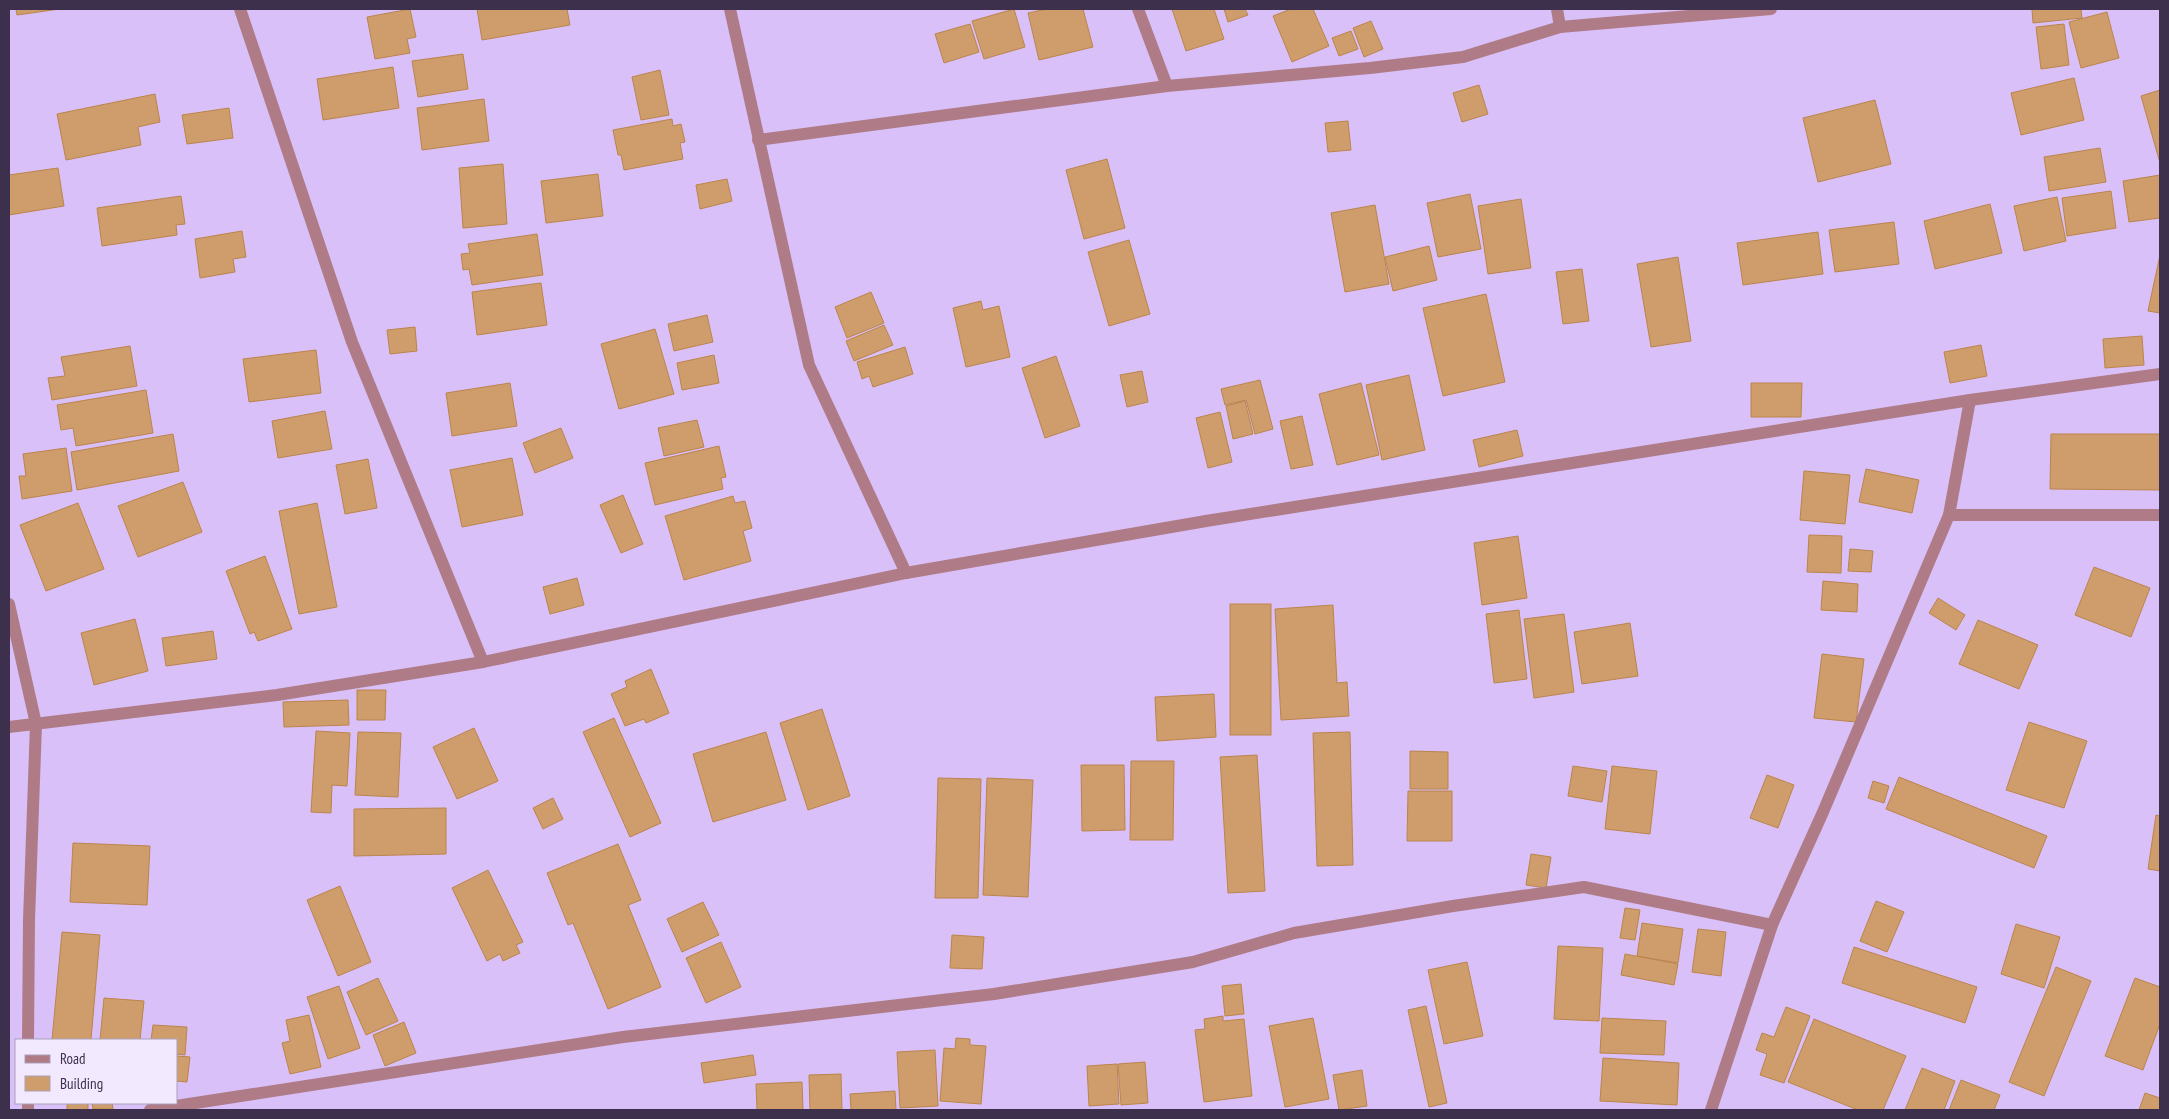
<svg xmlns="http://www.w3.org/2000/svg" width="2169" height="1119" font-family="'PT Sans Narrow',sans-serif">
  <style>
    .building { fill: #cf9d6c; stroke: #bb844a }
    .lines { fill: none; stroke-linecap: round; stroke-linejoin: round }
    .minor { stroke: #af7b86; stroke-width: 12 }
  </style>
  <rect width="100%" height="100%" fill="#d9c0f8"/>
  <g class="building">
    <path d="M16,9H60L17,15Z"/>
    <path d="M410,9L416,37L407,39L410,53L375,59L367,17Z"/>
    <path d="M477,9H567L570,25L482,40Z"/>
    <path d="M1014,9L1025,47L984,59L972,21Z"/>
    <path d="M1047,9H1083L1093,47L1039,60L1028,13Z"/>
    <path d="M1172,9H1214L1224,39L1186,51Z"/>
    <path d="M1224,9H1245L1248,15L1228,22Z"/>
    <path d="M1291,9H1313L1329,46L1292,62L1273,16Z"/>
    <path d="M2032,9H2081L2082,18L2033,23Z"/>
    <path d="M2107,12L2119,58L2081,68L2069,22Z"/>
    <path d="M1371,21L1383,49L1364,57L1353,28Z"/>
    <path d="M970,24L979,52L944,63L935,34Z"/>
    <path d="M2064,24L2069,65L2041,69L2036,27Z"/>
    <path d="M1351,31L1358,49L1339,56L1332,38Z"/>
    <path d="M463,54L468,89L418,97L412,61Z"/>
    <path d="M393,67L399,108L323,120L317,79Z"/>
    <path d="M660,70L669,115L641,120L632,77Z"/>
    <path d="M2074,78L2084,120L2021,135L2011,93Z"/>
    <path d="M1479,85L1488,114L1462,122L1453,93Z"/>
    <path d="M2160,90V163L2141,96Z"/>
    <path d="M155,94L160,122L138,127L141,145L66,160L57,114Z"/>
    <path d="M484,99L489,141L422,150L417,108Z"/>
    <path d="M1875,100L1891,164L1818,182L1803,118Z"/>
    <path d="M229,108L233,138L187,144L182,115Z"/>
    <path d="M672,119L673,126L681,124L685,142L680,143L683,159L624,170L621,155H618L613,130Z"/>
    <path d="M1348,121L1351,150L1328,152L1325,123Z"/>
    <path d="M2100,148L2106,182L2049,191L2044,157Z"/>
    <path d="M1107,159L1125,228L1084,239L1066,170Z"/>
    <path d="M503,164L507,224L463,228L459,168Z"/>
    <path d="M58,168L64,206L9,215V175Z"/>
    <path d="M598,174L603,216L546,223L541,181Z"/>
    <path d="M2160,175V218L2129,222L2123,181Z"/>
    <path d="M727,179L732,201L700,209L696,185Z"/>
    <path d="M2111,191L2116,228L2067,236L2062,198Z"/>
    <path d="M1470,194L1481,249L1438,257L1427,203Z"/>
    <path d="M181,196L185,224L176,225L177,235L102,246L97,208Z"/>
    <path d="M2057,197L2066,241L2024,251L2014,206Z"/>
    <path d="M1521,199L1531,268L1488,274L1478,206Z"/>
    <path d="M1990,204L2002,253L1935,269L1924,221Z"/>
    <path d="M1375,205L1389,284L1345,292L1331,213Z"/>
    <path d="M1894,222L1899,264L1835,272L1829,230Z"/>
    <path d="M242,231L246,257L233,259L235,272L200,278L195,239Z"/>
    <path d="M1818,232L1823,274L1743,285L1737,243Z"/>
    <path d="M537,234L543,275L472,285L469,269L463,270L461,254L470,253L468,244Z"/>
    <path d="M1129,240L1150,314L1109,326L1088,252Z"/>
    <path d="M1429,246L1437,280L1393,291L1385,257Z"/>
    <path d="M2160,255V313L2148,311Z"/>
    <path d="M1678,257L1691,341L1651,347L1637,264Z"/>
    <path d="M1582,269L1589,321L1563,324L1556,272Z"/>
    <path d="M541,283L547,325L477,335L472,292Z"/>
    <path d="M871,292L884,323L847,338L835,307Z"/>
    <path d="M1486,294L1505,382L1443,396L1423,308Z"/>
    <path d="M981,301L983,310L999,306L1010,357L966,367L953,308Z"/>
    <path d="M707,315L713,342L674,351L668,324Z"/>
    <path d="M884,325L893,345L854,361L846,341Z"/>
    <path d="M415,327L417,351L390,354L387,330Z"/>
    <path d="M655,329L674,394L619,409L601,344Z"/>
    <path d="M2142,336L2144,365L2105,368L2103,339Z"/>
    <path d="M1981,345L1987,376L1950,383L1944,352Z"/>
    <path d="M130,346L137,386L52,400L48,378L65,376L61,357Z"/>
    <path d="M905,347L913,374L873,387L869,376L862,379L857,362Z"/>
    <path d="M316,350L321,393L249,402L243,359Z"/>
    <path d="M714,355L719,383L682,390L677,363Z"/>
    <path d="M1056,356L1080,426L1045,438L1022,368Z"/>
    <path d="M1142,371L1148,402L1127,407L1120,375Z"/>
    <path d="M1409,375L1425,450L1382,460L1366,385Z"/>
    <path d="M1260,380L1273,429L1255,434L1246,400L1225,405L1221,389Z"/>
    <path d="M510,383L517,426L452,436L446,393Z"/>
    <path d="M1361,383L1379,455L1337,465L1319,394Z"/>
    <path d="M1751,383H1802L1801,417H1751Z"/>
    <path d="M146,390L153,433L76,446L73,428L61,430L57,405Z"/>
    <path d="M1245,401L1253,434L1233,439L1226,406Z"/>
    <path d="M325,411L332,449L278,458L272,421Z"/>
    <path d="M1220,412L1232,462L1208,468L1196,418Z"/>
    <path d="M1302,416L1313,465L1291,469L1280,421Z"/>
    <path d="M697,420L704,447L664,456L658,428Z"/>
    <path d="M561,428L573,458L535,473L523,443Z"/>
    <path d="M1517,430L1523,456L1479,467L1473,440Z"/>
    <path d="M173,434L179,471L77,490L71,452Z"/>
    <path d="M2051,434H2160V490L2050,489Z"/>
    <path d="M719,446L726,477L721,478L723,489L655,505L645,463Z"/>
    <path d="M66,448L72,491L22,499L19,476H26L23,454Z"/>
    <path d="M512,458L523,515L462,527L450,470Z"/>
    <path d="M368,459L377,508L345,514L336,465Z"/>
    <path d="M1866,469L1919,480L1912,513L1859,502Z"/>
    <path d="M1804,471L1850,475L1845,524L1800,520Z"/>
    <path d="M183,482L202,532L138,557L118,506Z"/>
    <path d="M623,495L643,544L621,553L600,505Z"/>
    <path d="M733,496L735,503L745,501L752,528L743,531L751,561L684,580L665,516Z"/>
    <path d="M78,503L104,569L46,591L20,525Z"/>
    <path d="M317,503L337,607L299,614L279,511Z"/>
    <path d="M1809,535L1842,536L1841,573L1807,572Z"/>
    <path d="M1518,536L1527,598L1482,605L1474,543Z"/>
    <path d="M1850,549L1873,551L1871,572L1848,571Z"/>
    <path d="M265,556L292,629L258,641L254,632L250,634L226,571Z"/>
    <path d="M2094,567L2150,588L2131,637L2075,615Z"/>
    <path d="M577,578L584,605L550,614L543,587Z"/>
    <path d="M1823,581L1858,584L1857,612L1821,610Z"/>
    <path d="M1938,598L1965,615L1956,630L1929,613Z"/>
    <rect x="1230" y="604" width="41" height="131"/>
    <path d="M1333,605L1337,683L1347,682L1349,716L1281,720L1275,609Z"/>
    <path d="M1519,610L1527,679L1494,683L1486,614Z"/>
    <path d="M1564,614L1574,692L1534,698L1524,619Z"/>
    <path d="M135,619L148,671L94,685L81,633Z"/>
    <path d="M1978,620L2038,645L2019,689L1959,664Z"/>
    <path d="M1630,623L1638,676L1582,684L1574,632Z"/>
    <path d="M213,631L217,659L166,666L162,638Z"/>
    <path d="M1822,654L1864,659L1856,722L1814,718Z"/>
    <path d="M651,669L669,713L646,723L644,719L625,726L611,694L627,687L625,681Z"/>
    <path d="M357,690H386L385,720H357Z"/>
    <path d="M1214,694L1216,737L1157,741L1155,697Z"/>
    <path d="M348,700L349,725L284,727L283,702Z"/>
    <path d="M822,709L850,796L808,810L780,723Z"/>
    <path d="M614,718L661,823L630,837L583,732Z"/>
    <path d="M2029,722L2087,741L2064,808L2006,790Z"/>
    <path d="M474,728L498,781L457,799L433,747Z"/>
    <path d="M316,731L350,733L347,786L332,785L331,813L311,812Z"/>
    <path d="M358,732L401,733L398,797L355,795Z"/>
    <path d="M766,732L786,800L713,822L693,754Z"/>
    <path d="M1350,732L1353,865L1317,866L1313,733Z"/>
    <path d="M1410,751L1448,752V789H1410Z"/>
    <path d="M1257,755L1265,891L1228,893L1220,757Z"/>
    <path d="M1131,761H1174L1173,840H1130Z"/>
    <path d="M1081,765H1124L1125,830L1082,831Z"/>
    <path d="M1573,766L1607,771L1602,802L1568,796Z"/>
    <path d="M1612,766L1657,771L1650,834L1605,829Z"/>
    <path d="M1767,775L1794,785L1778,828L1750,818Z"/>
    <path d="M1899,777L2047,836L2034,868L1886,809Z"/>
    <path d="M938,778L981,779L978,898H935Z"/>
    <path d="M987,778L1033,780L1028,897L983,895Z"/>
    <path d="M1873,781L1889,786L1884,803L1868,798Z"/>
    <path d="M1408,791H1452V841H1407Z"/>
    <path d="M553,798L563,819L543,829L533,808Z"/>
    <path d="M446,808V854L354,856V809Z"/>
    <path d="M2156,815L2160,816V871L2148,869Z"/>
    <path d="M73,843L150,846L147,905L70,902Z"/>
    <path d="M618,844L641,900L628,905L661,987L608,1009L573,923L568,925L547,873Z"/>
    <path d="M1531,854L1551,857L1546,888L1526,885Z"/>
    <path d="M488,870L523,942L516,945L520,953L503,961L500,954L487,961L452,888Z"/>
    <path d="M340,886L371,962L338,976L307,900Z"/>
    <path d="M1876,901L1904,912L1887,952L1860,941Z"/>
    <path d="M703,902L719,935L682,952L667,919Z"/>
    <path d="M1625,908L1640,910L1635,940L1620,938Z"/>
    <path d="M1642,923L1683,929L1678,963L1637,956Z"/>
    <path d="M2016,924L2060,937L2044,988L2001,974Z"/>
    <path d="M1698,929L1726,932L1721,976L1692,972Z"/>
    <path d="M62,932L100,935L91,1040H52Z"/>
    <path d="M952,935L984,937L982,969L950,968Z"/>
    <path d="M721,942L741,987L706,1003L686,958Z"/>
    <path d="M1558,946L1603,948L1599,1021L1554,1019Z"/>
    <path d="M1854,947L1977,987L1965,1023L1842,983Z"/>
    <path d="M1625,954L1678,964L1674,985L1621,975Z"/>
    <path d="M1467,962L1483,1036L1444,1044L1428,970Z"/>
    <path d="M2056,967L2091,981L2044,1096L2009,1082Z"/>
    <path d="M378,978L398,1021L366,1035L347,992Z"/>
    <path d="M2135,978L2160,987V1024L2143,1070L2105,1056Z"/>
    <path d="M1241,984L1244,1014L1225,1016L1222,986Z"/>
    <path d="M339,986L360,1048L328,1059L307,997Z"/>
    <path d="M104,998L144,1001L140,1040H100Z"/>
    <path d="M1426,1006L1447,1103L1429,1107L1408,1010Z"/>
    <path d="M1786,1007L1810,1016L1784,1083L1760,1075L1767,1054L1756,1050L1762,1033L1774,1037Z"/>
    <path d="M309,1015L321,1067L290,1074L282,1043L290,1041L286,1020Z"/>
    <path d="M1223,1016V1021L1244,1019L1252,1096L1204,1102L1195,1030L1205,1029L1204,1019Z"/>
    <path d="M1313,1018L1329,1099L1285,1107L1269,1026Z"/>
    <path d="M1602,1018L1666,1021L1664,1055L1600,1053Z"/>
    <path d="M1814,1019L1906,1056L1883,1110H1858L1788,1082Z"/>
    <path d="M404,1022L416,1053L385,1066L373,1035Z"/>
    <path d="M153,1025L187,1027L185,1055L176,1054V1040H151Z"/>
    <path d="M956,1038L970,1039V1045L986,1046L981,1104L940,1101L944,1048L955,1049Z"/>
    <path d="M935,1050L938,1106L900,1108L897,1052Z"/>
    <path d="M753,1055L756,1075L704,1083L701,1063Z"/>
    <path d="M176,1056L190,1057L187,1082L176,1081Z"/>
    <path d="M1603,1058L1679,1063L1677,1105L1600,1101Z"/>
    <path d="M1145,1062L1148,1103L1121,1105L1118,1064Z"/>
    <path d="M1117,1064L1119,1104L1089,1106L1087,1066Z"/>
    <path d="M1922,1068L1955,1081L1944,1110H1905Z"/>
    <path d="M1362,1070L1367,1106L1339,1110L1333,1075Z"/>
    <path d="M841,1074L842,1110H810L809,1075Z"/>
    <path d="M1961,1080L2000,1095L1994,1110H1949Z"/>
    <path d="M802,1082L803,1110H757L756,1084Z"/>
    <path d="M895,1091L896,1110H851L850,1094Z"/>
    <path d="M2145,1093L2160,1098V1110H2139Z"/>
    <rect x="67" y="1103" width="21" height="7"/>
    <path d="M92,1103H112L113,1109H93Z"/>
  </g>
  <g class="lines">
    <g class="minor">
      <path d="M240,9L352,342L483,662"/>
      <path d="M730,9L809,365L906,573"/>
      <path d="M1138,9L1167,86"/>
      <path d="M1557,9L1560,27"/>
      <path d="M758,140L1167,86L1370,68L1463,57L1560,27L1771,9"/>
      <path d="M1949,515H2160"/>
      <path d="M9,604L36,724L29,920L28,1040"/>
      <path d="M9,727L277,695L483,662L906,573L1206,521L1970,400L2160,374"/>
      <path d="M28,1110V1103"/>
      <path d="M150,1110L623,1037L994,994L1193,962L1294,933L1453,906L1584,887L1772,925"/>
      <path d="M1711,1110L1772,925L1823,812L1949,515L1970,400"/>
    </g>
  </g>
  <rect width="2169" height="1119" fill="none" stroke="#3d304c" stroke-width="20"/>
  <rect x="15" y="1039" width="162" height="65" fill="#f2e9ff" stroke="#aa9fb7"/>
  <rect x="25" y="1055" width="25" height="8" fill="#af7b86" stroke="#aa9fb7"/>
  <text x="60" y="1064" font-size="15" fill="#3d304c">Road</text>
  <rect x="25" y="1076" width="25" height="15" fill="#cf9d6c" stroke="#aa9fb7"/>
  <text x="60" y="1089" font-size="15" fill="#3d304c">Building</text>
</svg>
